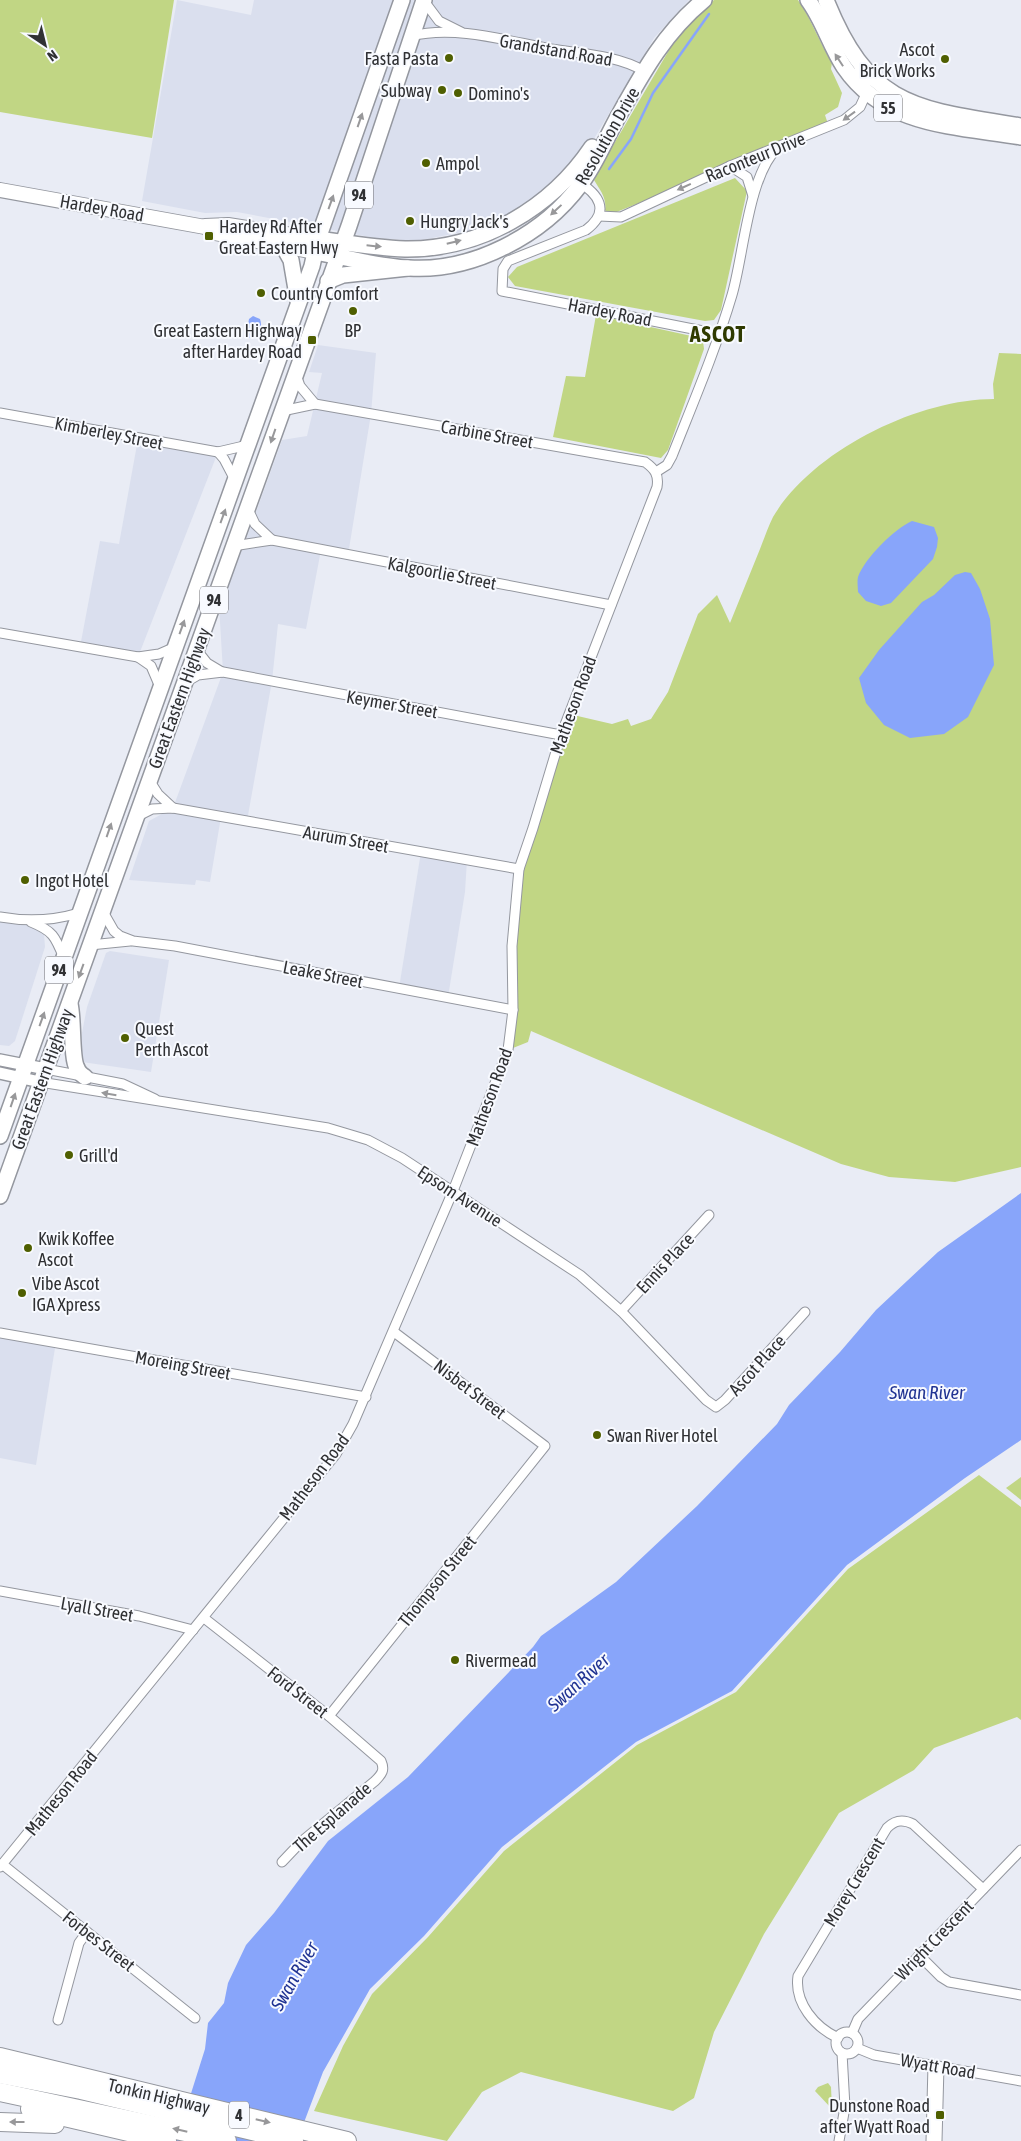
<svg xmlns="http://www.w3.org/2000/svg" width="1021" height="2141" font-family="'Asap Condensed',sans-serif">
  <style>
    .built { fill: #dadfee }
    .green { fill: #c1d684 }
    .water { fill: #88a5fa }
    .lines { fill: none; stroke-linecap: round; stroke-linejoin: round }
    .stream { stroke: #88a5fa; stroke-width: 2.5 }
    .minor-casing { stroke: #94979f; stroke-width: 11 }
    .tertiary-casing { stroke: #94979f; stroke-width: 14 }
    .secondary-casing { stroke: #94979f; stroke-width: 16 }
    .primary-casing { stroke: #94979f; stroke-width: 18 }
    .trunk-casing { stroke: #94979f; stroke-width: 18 }
    .motorway-casing { stroke: #94979f; stroke-width: 20 }
    .minor { stroke: #fff; stroke-width: 9 }
    .tertiary { stroke: #fff; stroke-width: 11 }
    .secondary { stroke: #fff; stroke-width: 14 }
    .primary { stroke: #fff; stroke-width: 15 }
    .trunk { stroke: #fff; stroke-width: 15 }
    .motorway { stroke: #fff; stroke-width: 18 }
    .oneway { fill: #98989a }
    .poi-dot { fill: #4f5f01; stroke: #f8faff; stroke-width: 2 }
    .labels { text-anchor: middle; dominant-baseline: central; stroke-width: 4; stroke-linejoin: round; paint-order: stroke }
    .shield { fill: #f8faff; stroke: #6c6d71; stroke-width: 1 }
    .shield-label { font-size: 16px; font-weight: bold; fill: #303134 }
    .poi-label { font-size: 18px; fill: #303134; stroke: #f8faff; text-anchor: start }
    .street-label { font-size: 18px; fill: #303134; stroke: #f8faff }
    .water-label { font-size: 19px; font-style: italic; fill: #213493; stroke: #f8faff }
    .district-label { font-size: 22px; font-weight: bold; letter-spacing: 1px; fill: #2f3a00; stroke: #f8faff }
  </style>
  <rect width="100%" height="100%" fill="#e9ecf5"/>
  <g class="built">
    <path d="M177,0L251,15L254,0H689L654,38L579,164L525,209L487,227L417,241L375,238L237,212L205,213L142,201Z"/>
    <path d="M318,345L376,353L371,414L348,555L321,550L306,629L278,624L272,681L247,821L221,817L210,882L196,880L195,885L129,880L149,821L173,808L223,672L219,605L247,537L282,440L307,436L322,373L309,372Z"/>
    <path d="M138,439L218,452L138,657L80,647L100,541L119,544Z"/>
    <path d="M421,852L467,860L465,892L448,997L399,988Z"/>
    <path d="M0,918L43,921L45,947L15,1041L9,1046L0,1045Z"/>
    <path d="M110,951L169,960L151,1072L82,1062L81,1038L87,1007L106,953Z"/>
    <path d="M0,1333L56,1342L36,1465L0,1458Z"/>
  </g>
  <g class="green">
    <path d="M0,0H174L152,138L0,112Z"/>
    <path d="M714,0H798C812,20 819,42 832,63L831,69L842,93L838,107L825,115L829,127L609,215L605,210C607,198 600,190 594,180L598,171L672,45L699,12Z"/>
    <path d="M735,178L747,191L721,310L714,320L705,321L515,286L508,277L517,267Z"/>
    <path d="M596,315L696,337L703,341L704,349L668,450L661,458L553,437L566,376L585,377Z"/>
    <path d="M999,353L1021,354V1167L955,1182L889,1177L841,1164L531,1031L528,1042L508,1050L519,869L569,714L612,724L628,719L631,726L651,719L668,692L698,614L717,595L730,623C740,598 750,574 760,549C764,539 768,527 773,517C813,450 918,399 994,399L993,384Z"/>
    <path d="M979,1475L1021,1507V1720L1017,1717L934,1748L914,1770L839,1813L764,1934L714,2032L694,2098L673,2111L521,2072L482,2092L447,2141L314,2111L343,2046L372,1994L428,1937L504,1851L637,1745L736,1692L848,1569Z"/>
    <path d="M1021,1477V1500L1006,1488Z"/>
    <path d="M828,2083L831,2087L832,2109L815,2091L818,2087Z"/>
  </g>
  <g class="water">
    <path d="M253,316L260,319C263,327 259,336 250,338L246,336L249,319Z"/>
    <path d="M912,521L934,527L938,538L937,547L933,559L891,603L881,606L866,601L858,592C858,588 857,581 858,577C865,558 894,529 912,521Z"/>
    <path d="M965,572L971,573L980,589L990,619L994,665L968,717L944,734L910,738L884,725L866,703L859,678L879,650L922,602L934,595L955,575Z"/>
    <path d="M1021,1193V1440L965,1478L847,1565L732,1691L636,1742L502,1847L424,1936L370,1989L323,2072L297,2141H176L205,2049L208,2023L224,2003L228,1983L246,1945L274,1913L328,1841L408,1777L533,1647L541,1636L616,1582L697,1506L777,1424L789,1405L840,1352L876,1310L938,1252Z"/>
  </g>
  <g class="lines">
    <path class="stream" d="M609,169L631,139L653,93L709,14"/>
    <g class="minor-casing">
      <g id="minor">
        <path d="M424,1L439,21L461,32"/>
        <path d="M411,36C456,25 507,41 551,49C581,54 617,55 644,71"/>
        <path d="M730,166L747,177L753,196"/>
        <path d="M577,181C599,194 611,211 586,230L508,261L503,269L502,291L718,334"/>
        <path d="M599,216L621,217L730,166L844,120L860,107L866,94V85L859,68"/>
        <path d="M296,375L300,386L315,404"/>
        <path d="M0,413L218,452L248,445"/>
        <path d="M218,452L224,459L235,480"/>
        <path d="M656,472L667,465L672,456C693,403 716,349 732,295C744,254 748,176 778,147"/>
        <path d="M247,507L255,524L272,540"/>
        <path d="M233,546L272,540L611,605"/>
        <path d="M0,633L138,657L159,654L175,647"/>
        <path d="M196,649L207,663L222,672"/>
        <path d="M138,657L151,666L160,687"/>
        <path d="M186,682L198,675L223,672L561,735"/>
        <path d="M149,780L158,794L173,808"/>
        <path d="M136,817L152,809L173,808L519,869"/>
        <path d="M102,910L114,931L120,936L133,941L175,946L513,1010"/>
        <path d="M0,917C28,922 52,921 79,913"/>
        <path d="M31,922C53,931 55,936 64,958"/>
        <path d="M90,945L130,941"/>
        <path d="M46,1069L123,1084L155,1099"/>
        <path d="M40,1082L328,1128L368,1140L402,1158L580,1275L621,1311L706,1400L716,1407L725,1400L805,1312"/>
        <path d="M621,1311L709,1215"/>
        <path d="M0,1333L366,1397"/>
        <path d="M0,1591L139,1616L193,1630"/>
        <path d="M204,1618L329,1716L381,1761C385,1770 382,1774 375,1781L301,1842L282,1862"/>
        <path d="M329,1716L545,1446L394,1332"/>
        <path d="M2,1864L195,2018"/>
        <path d="M0,1867L336,1454L353,1424L453,1191L508,1050L513,1010L512,946L519,869L533,828L561,735L657,487C659,475 655,469 645,462L315,404L282,411"/>
        <path d="M919,1955L941,1977L949,1982L1021,1995"/>
        <path d="M58,2020L79,1943L87,1932"/>
        <circle cx="847" cy="2043" r="11"/>
        <path d="M852,2033L858,2019L1021,1850"/>
        <path d="M838,2038C815,2027 794,2003 798,1976L887,1828C895,1820 903,1819 913,1824L983,1889"/>
        <path d="M857,2048L874,2055L1021,2081"/>
        <path d="M839,2141L845,2107L842,2053"/>
        <path d="M931,2141L933,2065"/>
        <path d="M937,2141L939,2066"/>
      </g>
    </g>
    <g class="tertiary-casing">
      <g id="tertiary">
        <path d="M0,1060L46,1069"/>
        <path d="M0,1073L40,1082"/>
      </g>
    </g>
    <g class="secondary-casing">
      <g id="secondary">
        <path d="M0,190L205,227L215,233L315,252"/>
        <path d="M205,226L228,225L318,239"/>
      </g>
    </g>
    <g class="primary-casing">
      <g id="primary">
        <path d="M808,0C823,20 830,46 844,67C885,127 955,126 1021,137"/>
        <path d="M826,0C869,108 916,109 1021,126"/>
        <path d="M318,239C347,243 376,248 405,249C481,250 551,208 592,147"/>
        <path d="M315,252C346,257 378,267 409,268C472,272 542,236 580,185C596,164 606,138 619,115C643,72 665,32 704,0"/>
      </g>
    </g>
    <g class="trunk-casing">
      <g id="trunk">
        <path d="M283,246L291,260L298,301"/>
        <path d="M328,281L343,275L408,268"/>
        <path d="M70,1004C74,1021 71,1058 77,1068C78,1071 82,1075 85,1077"/>
        <path d="M0,1136L312,266L318,239L402,0"/>
        <path d="M0,1196L349,226L424,0"/>
      </g>
    </g>
    <g class="motorway-casing">
      <g id="motorway">
        <path d="M0,2057L347,2141"/>
        <path d="M0,2074L81,2090L294,2141"/>
        <path d="M0,2092L227,2141"/>
        <path d="M30,2109L167,2141"/>
        <path d="M0,2122L55,2124"/>
      </g>
    </g>
    <use href="#minor" class="minor"/>
    <use href="#tertiary" class="tertiary"/>
    <use href="#secondary" class="secondary"/>
    <use href="#primary" class="primary"/>
    <use href="#trunk" class="trunk"/>
    <use href="#motorway" class="motorway"/>
  </g>
  <defs><path id="oneway-solid" d="M-6-.8H1V-3.2L6.5 0L1 3.2V.8H-6Z" transform="scale(1.25)"/></defs>
  <g class="oneway">
    <use href="#oneway-solid" transform="translate(839 60) rotate(-123)"/>
    <use href="#oneway-solid" transform="translate(849 116) rotate(144)"/>
    <use href="#oneway-solid" transform="translate(360 120) rotate(-71)"/>
    <use href="#oneway-solid" transform="translate(684 187) rotate(156)"/>
    <use href="#oneway-solid" transform="translate(331 202) rotate(-70)"/>
    <use href="#oneway-solid" transform="translate(556 210) rotate(137)"/>
    <use href="#oneway-solid" transform="translate(454 242) rotate(-14)"/>
    <use href="#oneway-solid" transform="translate(374 246) rotate(6)"/>
    <use href="#oneway-solid" transform="translate(273 436) rotate(109)"/>
    <use href="#oneway-solid" transform="translate(223 516) rotate(-70)"/>
    <use href="#oneway-solid" transform="translate(182 627) rotate(-70)"/>
    <use href="#oneway-solid" transform="translate(109 830) rotate(-71)"/>
    <use href="#oneway-solid" transform="translate(81 971) rotate(110)"/>
    <use href="#oneway-solid" transform="translate(42 1019) rotate(-70)"/>
    <use href="#oneway-solid" transform="translate(109 1094) rotate(-170)"/>
    <use href="#oneway-solid" transform="translate(13 1100) rotate(-71)"/>
    <use href="#oneway-solid" transform="translate(263 2121) rotate(13)"/>
    <use href="#oneway-solid" transform="translate(17 2122) rotate(180)"/>
    <use href="#oneway-solid" transform="translate(180 2130) rotate(-167)"/>
  </g>
  <g class="poi-dot">
    <circle cx="449" cy="58" r="5"/>
    <circle cx="945" cy="59" r="5"/>
    <circle cx="442" cy="90" r="5"/>
    <circle cx="458" cy="93" r="5"/>
    <circle cx="426" cy="163" r="5"/>
    <circle cx="410" cy="221" r="5"/>
    <rect x="204" y="231" width="10" height="10" rx="2.5"/>
    <circle cx="261" cy="293" r="5"/>
    <circle cx="353" cy="311" r="5"/>
    <rect x="307" y="335" width="10" height="10" rx="2.5"/>
    <circle cx="25" cy="880" r="5"/>
    <circle cx="125" cy="1038" r="5"/>
    <circle cx="69" cy="1155" r="5"/>
    <circle cx="28" cy="1248" r="5"/>
    <circle cx="22" cy="1293" r="5"/>
    <circle cx="597" cy="1435" r="5"/>
    <circle cx="455" cy="1660" r="5"/>
    <rect x="935" y="2110" width="10" height="10" rx="2.5"/>
  </g>
  <g class="labels">
    <g class="shield">
      <rect x="874" y="94.5" width="28" height="27" rx="4"/>
      <rect x="345" y="181.5" width="28" height="27" rx="4"/>
      <rect x="200" y="586.5" width="28" height="27" rx="4"/>
      <rect x="45" y="956.5" width="28" height="27" rx="4"/>
      <rect x="229" y="2101.5" width="20" height="27" rx="4"/>
    </g>
    <g class="shield-label">
      <text x="888" y="108">55</text>
      <text x="359" y="195">94</text>
      <text x="214" y="600">94</text>
      <text x="59" y="970">94</text>
      <text x="239" y="2115">4</text>
    </g>
    <g class="poi-label">
      <text x="935" y="49" text-anchor="end">Ascot<tspan x="935" dy="21">Brick Works</tspan></text>
      <text x="439" y="58" text-anchor="end">Fasta Pasta</text>
      <text x="432" y="90" text-anchor="end">Subway</text>
      <text x="468" y="93">Domino's</text>
      <text x="436" y="163">Ampol</text>
      <text x="420" y="221">Hungry Jack's</text>
      <text x="219" y="226">Hardey Rd After<tspan x="219" dy="21">Great Eastern Hwy</tspan></text>
      <text x="271" y="293">Country Comfort</text>
      <text x="302" y="330" text-anchor="end">Great Eastern Highway<tspan x="302" dy="21">after Hardey Road</tspan></text>
      <text x="353" y="330" text-anchor="middle">BP</text>
      <text x="35" y="880">Ingot Hotel</text>
      <text x="135" y="1028">Quest<tspan x="135" dy="21">Perth Ascot</tspan></text>
      <text x="79" y="1155">Grill'd</text>
      <text x="38" y="1238">Kwik Koffee<tspan x="38" dy="21">Ascot</tspan></text>
      <text x="32" y="1283">Vibe Ascot<tspan x="32" dy="21">IGA Xpress</tspan></text>
      <text x="607" y="1435">Swan River Hotel</text>
      <text x="465" y="1660">Rivermead</text>
      <text x="930" y="2105" text-anchor="end">Dunstone Road<tspan x="930" dy="21">after Wyatt Road</tspan></text>
    </g>
    <g class="street-label">
      <text transform="translate(556 50) rotate(10)">Grandstand Road</text>
      <text transform="translate(607 136) rotate(-60)">Resolution Drive</text>
      <text transform="translate(755 157) rotate(-22)">Raconteur Drive</text>
      <text transform="translate(102 208) rotate(10)">Hardey Road</text>
      <text transform="translate(610 312) rotate(11)">Hardey Road</text>
      <text transform="translate(109 433) rotate(11)">Kimberley Street</text>
      <text transform="translate(487 434) rotate(10)">Carbine Street</text>
      <text transform="translate(442 573) rotate(11)">Kalgoorlie Street</text>
      <text transform="translate(179 698) rotate(-70)">Great Eastern Highway</text>
      <text transform="translate(392 704) rotate(10)">Keymer Street</text>
      <text transform="translate(573 705) rotate(-70)">Matheson Road</text>
      <text transform="translate(346 839) rotate(10)">Aurum Street</text>
      <text transform="translate(323 974) rotate(11)">Leake Street</text>
      <text transform="translate(42 1079) rotate(-70)">Great Eastern Highway</text>
      <text transform="translate(489 1097) rotate(-70)">Matheson Road</text>
      <text transform="translate(460 1196) rotate(33)">Epsom Avenue</text>
      <text transform="translate(665 1263) rotate(-47)">Ennis Place</text>
      <text transform="translate(183 1365) rotate(10)">Moreing Street</text>
      <text transform="translate(757 1365) rotate(-48)">Ascot Place</text>
      <text transform="translate(470 1389) rotate(37)">Nisbet Street</text>
      <text transform="translate(314 1477) rotate(-53)">Matheson Road</text>
      <text transform="translate(437 1581) rotate(-51)">Thompson Street</text>
      <text transform="translate(97 1609) rotate(10)">Lyall Street</text>
      <text transform="translate(298 1692) rotate(38)">Ford Street</text>
      <text transform="translate(61 1793) rotate(-51)">Matheson Road</text>
      <text transform="translate(332 1817) rotate(-41)">The Esplanade</text>
      <text transform="translate(854 1882) rotate(-59)">Morey Crescent</text>
      <text transform="translate(934 1940) rotate(-46)">Wright Crescent</text>
      <text transform="translate(99 1941) rotate(38)">Forbes Street</text>
      <text transform="translate(938 2066) rotate(10)">Wyatt Road</text>
      <text transform="translate(159 2096) rotate(13)">Tonkin Highway</text>
    </g>
    <g class="water-label">
      <text x="927" y="1392">Swan River</text>
      <text transform="translate(578 1682) rotate(-42)">Swan River</text>
      <text transform="translate(294 1976) rotate(-60)">Swan River</text>
    </g>
    <g class="district-label">
      <text x="718" y="334">ASCOT</text>
    </g>
  </g>
  <g transform="translate(45 45) rotate(145)" stroke="#f8faff" stroke-width="4" paint-order="stroke">
  <path d="M0-4L9 19L0 12L-9 19Z" fill="#303134"/>
  <text y="-8" font-size="14" font-weight="bold" text-anchor="middle" fill="#303134">N</text>
  </g>
</svg>
